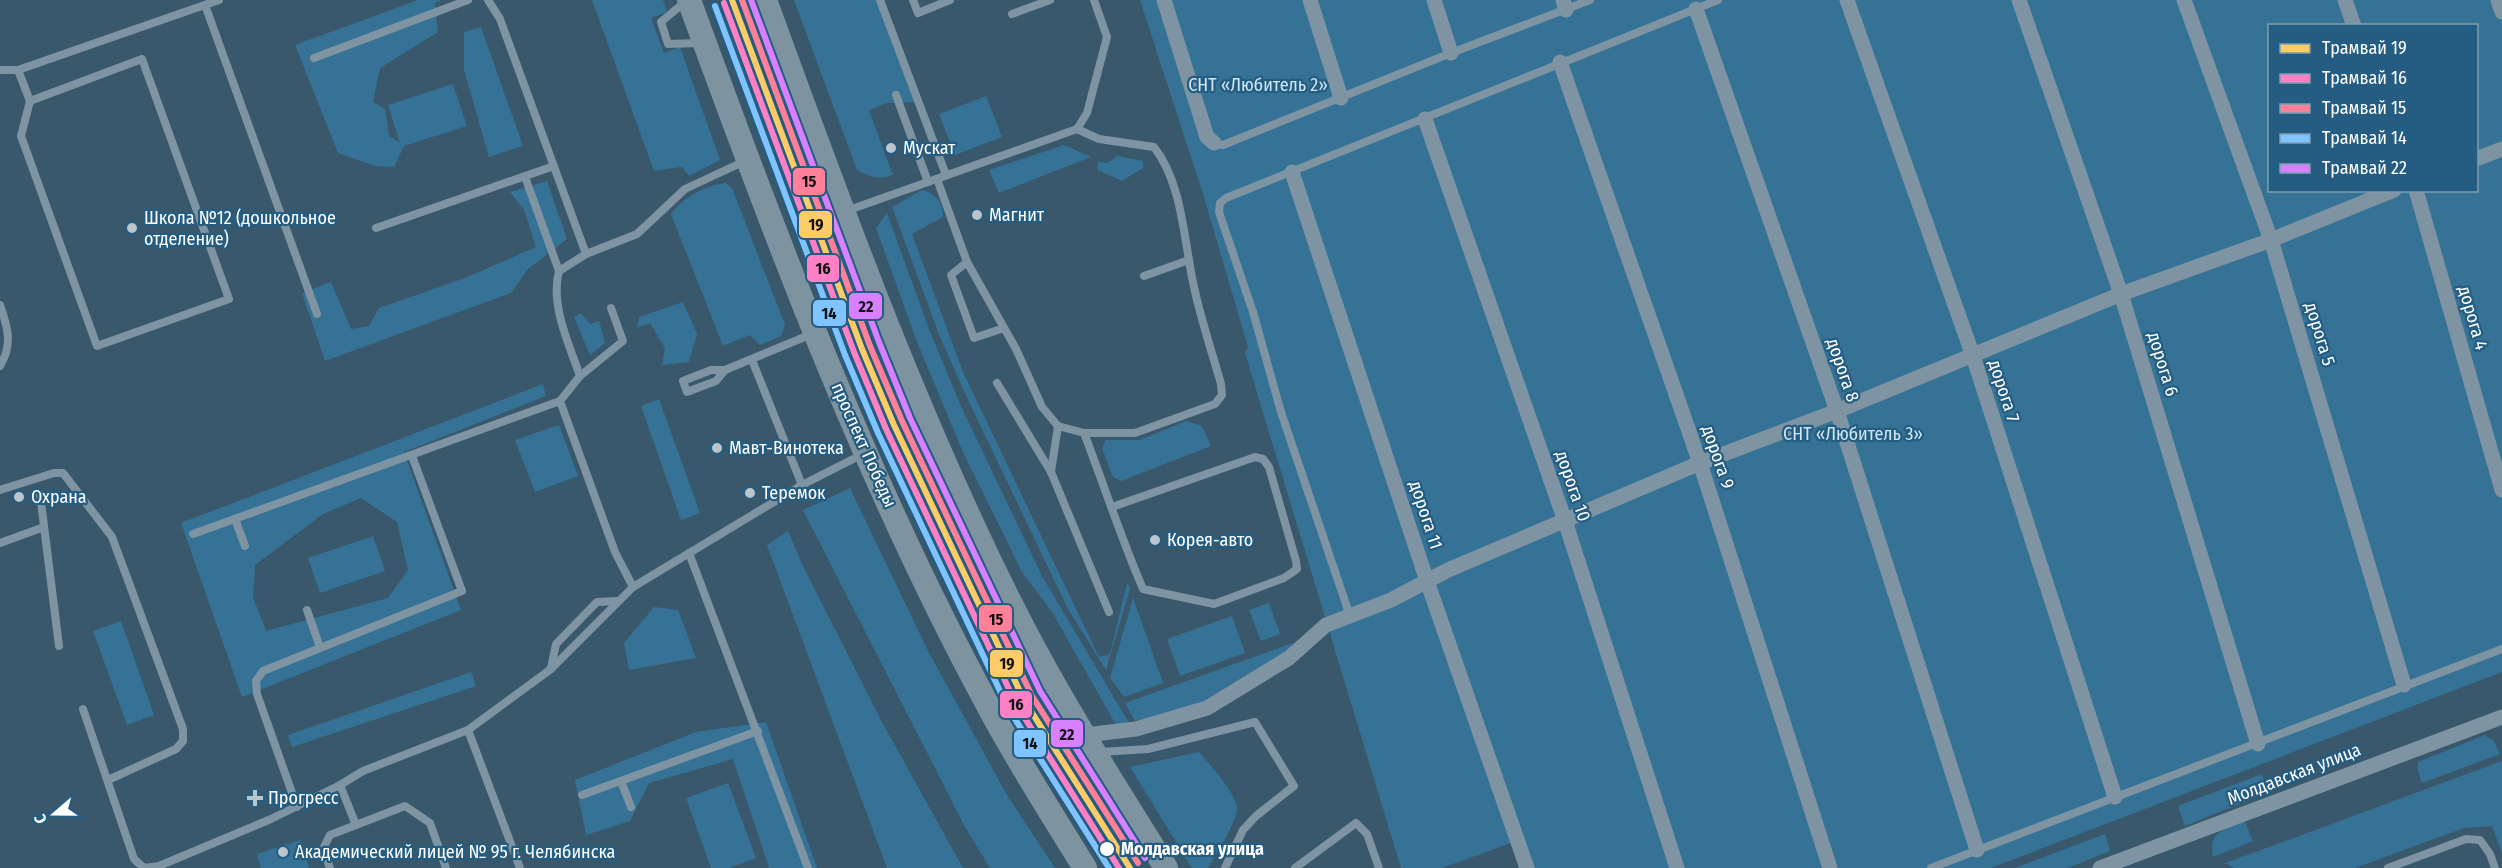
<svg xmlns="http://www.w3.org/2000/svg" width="2502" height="868" font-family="'Fira Sans Condensed',sans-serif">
<rect width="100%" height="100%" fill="#39586c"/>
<!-- green -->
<g fill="#357296" fill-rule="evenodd">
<polygon points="418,0 442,0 435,3 438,32 380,68 373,102 385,109 389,136 400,143 388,105 453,84 467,126 404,146 394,167 375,166 338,153 295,45"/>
<polygon points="592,0 663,0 667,12 651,18 664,53 680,47 720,160 689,176 682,167 654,171"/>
<path d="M794,0H877L914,102L887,103L869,110L892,173L895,174C880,180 872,178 857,170Z"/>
<path d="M1140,0H2502V672L1991,868H1520L1511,843L1442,868H1401L1245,353L1248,347L1204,197ZM2270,26H2476V190H2270Z"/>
<polygon points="481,27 523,146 489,157 464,70 464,32"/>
<polygon points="986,96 1002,137 955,155 939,114"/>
<polygon points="1064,145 1091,157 999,193 989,170"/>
<polygon points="1117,156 1143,161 1143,168 1122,181 1097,170 1098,162 1108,163"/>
<polygon points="547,181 567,239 528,269 511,293 325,361 302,293 331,282 351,329 369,326 379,308 465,278 536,247 524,210 510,192"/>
<path d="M726,183L732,188L785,325L781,336L760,345L750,335L723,346L671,214C682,198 706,185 726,183Z"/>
<path d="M922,190C935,192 944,204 943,217L912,234L963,372L1099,657L1110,654L1127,583L1130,589L1106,670L1068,609L969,402L940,337L892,207Z"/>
<polygon points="887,213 929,329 960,404 1042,576 1129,723 1116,725 1052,612 1022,572 963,452 917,342 876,228"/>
<polygon points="683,302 697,334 689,362 662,365 665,348 650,323 637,328 639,317"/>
<polygon points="581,313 590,324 599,321 605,343 590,355 574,317"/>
<path d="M543,384L546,396L404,452L461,610L242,697L181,523ZM361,498L397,522L408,570L388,598L266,631L253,597L255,565L323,514Z"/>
<polygon points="659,399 700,513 681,520 641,406"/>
<polygon points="1186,421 1202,426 1211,446 1121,481 1113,477 1102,448 1106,440 1140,440"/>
<polygon points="559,425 578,476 535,492 515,440"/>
<polygon points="850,488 928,651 1007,795 1055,868 990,868 965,827 803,510"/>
<polygon points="788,531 803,566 882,722 963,868 887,868 767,545"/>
<polygon points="373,536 385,571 320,593 308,558"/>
<polygon points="1133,598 1163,683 1124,697 1110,678"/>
<polygon points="1269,603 1280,634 1261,641 1249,610"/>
<polygon points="654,607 678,610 696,658 629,670 624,643"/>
<polygon points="1232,616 1245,653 1180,676 1167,639"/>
<polygon points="121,621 154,715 127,725 93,631"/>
<polygon points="1293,643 1289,650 1200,703 1174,712 1135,721 1125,703"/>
<polygon points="471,672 476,686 292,747 288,735"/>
<polygon points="766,722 817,868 769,868 733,759 649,783 630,821 586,835 575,780 696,732"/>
<polygon points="2485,735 2494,741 2500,754 2422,783 2418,771 2418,762"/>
<path d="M1199,752C1209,763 1235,793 1237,807C1238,821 1215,855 1208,868H1192L1130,767Z"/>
<polygon points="2502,761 2502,853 2492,826 2464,828 2355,868 2234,868 2228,864 2223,864"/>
<polygon points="2262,774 2267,789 2266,793 2185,826 2178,806"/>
<polygon points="728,783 756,858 729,868 711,868 686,798"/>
<path d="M2245,822L2253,841L2213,857C2208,831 2225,829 2245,822Z"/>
<polygon points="2105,834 2110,851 2068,868 2015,868"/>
<polygon points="300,840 309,868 261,868 257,854"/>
</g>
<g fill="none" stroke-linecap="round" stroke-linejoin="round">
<!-- service -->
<g stroke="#7f94a2" stroke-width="8">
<polyline points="488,0 500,19 586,254"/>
<polyline points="880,0 946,175"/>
<polyline points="913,0 918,13 950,0"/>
<polyline points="686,1 661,22 668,44 700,43"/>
<polyline points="205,5 317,314"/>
<polyline points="1012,14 1050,0"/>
<polyline points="314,58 468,0"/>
<polyline points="0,70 18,70 219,0"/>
<polyline points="18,70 30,101 21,136 97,346 229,299 142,59 30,101"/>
<polyline points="896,95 928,182"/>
<polyline points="1077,129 1087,113 1107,37 1094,0"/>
<polyline points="1214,143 1223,145 1451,53 1590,0"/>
<polyline points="525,177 559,271"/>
<path d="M937,179L967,262L1016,349L1042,407L1058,426L1084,433C1104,485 1121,538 1143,589L1214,604L1284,578L1297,569L1296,561L1269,467L1263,459L1255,457L1112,507"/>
<path d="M846,211L1077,129L1099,139L1154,147C1183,184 1184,243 1194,287C1201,320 1212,352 1221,384L1222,395L1215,404L1135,433H1084"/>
<polyline points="376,228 554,166"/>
<polyline points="967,262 951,275 974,338 1004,328"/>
<polyline points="1144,276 1189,260"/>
<path d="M0,305C8,328 13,344 0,366"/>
<polyline points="752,360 802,485"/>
<polyline points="725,370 711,370 683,381 687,392 716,381 725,370 812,334"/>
<polyline points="580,376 623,341 611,308"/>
<polyline points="997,383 1051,472 1109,612"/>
<polyline points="1051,472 1058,426"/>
<polyline points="0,490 54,473 63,473 112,537 183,729 183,741 176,749 108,780"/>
<polyline points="40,494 59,646"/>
<polyline points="235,519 245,546"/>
<polyline points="193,534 560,401"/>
<polyline points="0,543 44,527"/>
<polyline points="689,553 808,868"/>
<path d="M633,587L615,552L560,401L580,376C569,344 550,305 559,271L586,254L637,234L685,189L745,161"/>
<polyline points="307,610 320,647"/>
<polyline points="1350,616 1281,412 1253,312 1219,212 1220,203 1226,198 1718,0"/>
<polyline points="551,668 556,644 597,602 617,601"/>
<polyline points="83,709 134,859 144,868 159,866 271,819 340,785 363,771 468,730 551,669 633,587 802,485 863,454"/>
<polyline points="468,730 520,868"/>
<polyline points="1100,752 1148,749 1255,722 1294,786 1256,816 1243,830 1225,868"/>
<polyline points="621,781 631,807"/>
<polyline points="582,795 758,731"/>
<polyline points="297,807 257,694 256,681 263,671 462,591 412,456"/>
<polyline points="356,825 405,806 430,823 446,868"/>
<polyline points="330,868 323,849 330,835 356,825 340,785"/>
<polyline points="1295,868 1356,823 1367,834 1379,868"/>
<polyline points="1931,868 2502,649"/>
<polyline points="2388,868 2466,839 2480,840 2490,854 2495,868"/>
</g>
<!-- minor -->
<g stroke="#7f94a2" stroke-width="15">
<polyline points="1164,0 1207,137 1214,143"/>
<polyline points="1310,0 1341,98"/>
<polyline points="1434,0 1451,53"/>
<polyline points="1563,0 1566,10"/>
<polyline points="1847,0 1973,356 2115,797"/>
<polyline points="2019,0 2121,294 2258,744"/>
<polyline points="2184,0 2271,240 2404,685"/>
<polyline points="2345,0 2354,26"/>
<polyline points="2498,0 2502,12"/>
<polyline points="1696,9 1837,411 1977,850"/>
<polyline points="1560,62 1700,463 1830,868"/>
<polyline points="1425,119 1565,521 1677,868"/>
<polyline points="2476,159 2502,149"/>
<polyline points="1292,172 1427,581 1527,868"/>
<polyline points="2416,190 2502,490"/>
<polyline points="1085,735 1136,729 1207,708 1289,658 1326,625 1391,600 1448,570 1700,463 1837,411 2121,294 2271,240 2394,190"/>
<polyline points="2100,868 2502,717"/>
</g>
<!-- primary -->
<g stroke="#7d93a0" stroke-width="24">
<path d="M689,0C777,242 868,485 991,711C1020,765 1053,816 1085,868"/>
<path d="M765,0C840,205 914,411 1012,606C1057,696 1113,783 1166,868"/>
</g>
<!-- tram-1 casing -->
<g stroke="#245d81" stroke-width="10">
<polyline id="tram-1" points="732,0 862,349 894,425 1024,700 1130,868"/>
</g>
<!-- tram-2 casing -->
<g stroke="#245d81" stroke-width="10">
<polyline id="tram-2" points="724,3 854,352 886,429 1016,704 1119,868"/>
</g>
<!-- tram-3 casing -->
<g stroke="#245d81" stroke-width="10">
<polyline id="tram-3" points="742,0 870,346 902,421 1032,696 1138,863"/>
</g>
<!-- tram-4 casing -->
<g stroke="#245d81" stroke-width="10">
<polyline id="tram-4" points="715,6 845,355 878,433 1008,708 1109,868"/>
</g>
<!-- tram-5 casing -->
<g stroke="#245d81" stroke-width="10">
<polyline id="tram-5" points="751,0 879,342 910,418 1040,691 1145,858"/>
</g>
<!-- tram-1 -->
<use href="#tram-1" stroke="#fdcc66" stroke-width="6"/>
<!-- tram-2 -->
<use href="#tram-2" stroke="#ff80c5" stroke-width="6"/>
<!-- tram-3 -->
<use href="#tram-3" stroke="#ff8098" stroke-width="6"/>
<!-- tram-4 -->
<use href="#tram-4" stroke="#80c4ff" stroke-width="6"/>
<!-- tram-5 -->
<use href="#tram-5" stroke="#d880ff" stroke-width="6"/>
</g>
<!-- markers -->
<g fill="#bac5cc" stroke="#245d81" stroke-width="2">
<circle cx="891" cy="148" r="6"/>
<circle cx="977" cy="215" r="6"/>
<circle cx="132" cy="228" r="6"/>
<circle cx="717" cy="448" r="6"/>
<circle cx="750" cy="493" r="6"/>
<circle cx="19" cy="497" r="6"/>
<circle cx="1155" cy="540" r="6"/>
<path d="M252 789h6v6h6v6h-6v6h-6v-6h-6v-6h6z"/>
<circle cx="283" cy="852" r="6"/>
</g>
<circle fill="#fff" stroke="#245d81" stroke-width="2" cx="1107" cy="849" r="8"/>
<g text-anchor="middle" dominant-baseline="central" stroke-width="4.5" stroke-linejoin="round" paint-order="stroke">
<!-- park labels -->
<g font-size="18" fill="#cee7f6" stroke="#245d81">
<text x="1258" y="85">СНТ «Любитель 2»</text>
<text x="1853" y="434">СНТ «Любитель 3»</text>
</g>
<!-- poi labels -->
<g font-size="18" fill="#fff" stroke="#245d81" text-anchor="start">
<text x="903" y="148">Мускат</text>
<text x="989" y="215">Магнит</text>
<text x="144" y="218">Школа №12 (дошкольное<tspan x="144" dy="21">отделение)</tspan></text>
<text x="729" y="448">Мавт-Винотека</text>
<text x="762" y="493">Теремок</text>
<text x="31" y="497">Охрана</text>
<text x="1167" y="540">Корея-авто</text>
<text x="268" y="798">Прогресс</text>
<text x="295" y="852">Академический лицей № 95 г. Челябинска</text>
</g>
<!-- street labels -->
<g font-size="18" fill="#fff" stroke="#245d81">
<text transform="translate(2473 318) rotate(74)">дорога 4</text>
<text transform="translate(2320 334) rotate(73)">дорога 5</text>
<text transform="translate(2163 364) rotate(73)">дорога 6</text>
<text transform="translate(1843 370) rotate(71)">дорога 8</text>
<text transform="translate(2004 391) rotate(72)">дорога 7</text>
<text transform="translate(864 445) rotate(66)">проспект Победы</text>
<text transform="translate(1718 457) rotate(71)">дорога 9</text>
<text transform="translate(1573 486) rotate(71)">дорога 10</text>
<text transform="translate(1426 515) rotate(72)">дорога 11</text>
<text transform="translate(2294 774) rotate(-21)">Молдавская улица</text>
</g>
<!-- stop labels -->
<g font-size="18" font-weight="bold" fill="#fff" stroke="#245d81" text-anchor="start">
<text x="1121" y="849">Молдавская улица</text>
</g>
</g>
<g stroke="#245d81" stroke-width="2">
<rect x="792" y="167" width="34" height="29" rx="6" fill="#ff8098"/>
<rect x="798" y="210" width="35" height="29" rx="6" fill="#fdcc66"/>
<rect x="806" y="254" width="34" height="29" rx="6" fill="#ff80c5"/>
<rect x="848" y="292" width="35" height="28" rx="6" fill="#d880ff"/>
<rect x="812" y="299" width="35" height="28" rx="6" fill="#80c4ff"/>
<rect x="978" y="604" width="35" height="29" rx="6" fill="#ff8098"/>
<rect x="989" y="649" width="35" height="29" rx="6" fill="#fdcc66"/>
<rect x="999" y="690" width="34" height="29" rx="6" fill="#ff80c5"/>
<rect x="1050" y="719" width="34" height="29" rx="6" fill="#d880ff"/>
<rect x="1013" y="729" width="34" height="29" rx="6" fill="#80c4ff"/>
</g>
<g font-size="16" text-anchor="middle" font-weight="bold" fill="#111">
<text x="809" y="187">15</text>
<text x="816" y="230">19</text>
<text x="823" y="274">16</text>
<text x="866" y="312">22</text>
<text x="829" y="319">14</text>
<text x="996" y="625">15</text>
<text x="1007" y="669">19</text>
<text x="1016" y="710">16</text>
<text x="1067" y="740">22</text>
<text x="1030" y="749">14</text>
</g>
<!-- legend -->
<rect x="2268" y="24" width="210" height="168" fill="#245d81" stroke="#7c9eb3" stroke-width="1.5"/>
<rect x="2280" y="44" width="30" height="9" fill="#fdcc66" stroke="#7c9eb3" stroke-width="1.5"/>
<text x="2322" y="54" font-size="18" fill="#ffffff">Трамвай 19</text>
<rect x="2280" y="74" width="30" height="9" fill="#ff80c5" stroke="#7c9eb3" stroke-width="1.5"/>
<text x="2322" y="84" font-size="18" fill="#ffffff">Трамвай 16</text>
<rect x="2280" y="104" width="30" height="9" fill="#ff8098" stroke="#7c9eb3" stroke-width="1.5"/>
<text x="2322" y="114" font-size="18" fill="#ffffff">Трамвай 15</text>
<rect x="2280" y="134" width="30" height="9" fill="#80c4ff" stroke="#7c9eb3" stroke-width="1.5"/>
<text x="2322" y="144" font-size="18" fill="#ffffff">Трамвай 14</text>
<rect x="2280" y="164" width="30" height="9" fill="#d880ff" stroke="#7c9eb3" stroke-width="1.5"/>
<text x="2322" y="174" font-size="18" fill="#ffffff">Трамвай 22</text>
<!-- north arrow -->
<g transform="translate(54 814) rotate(250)" stroke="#245d81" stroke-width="4.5" paint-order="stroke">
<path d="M0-4.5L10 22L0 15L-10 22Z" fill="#ffffff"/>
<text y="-9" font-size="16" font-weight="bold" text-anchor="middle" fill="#ffffff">С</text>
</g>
</svg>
